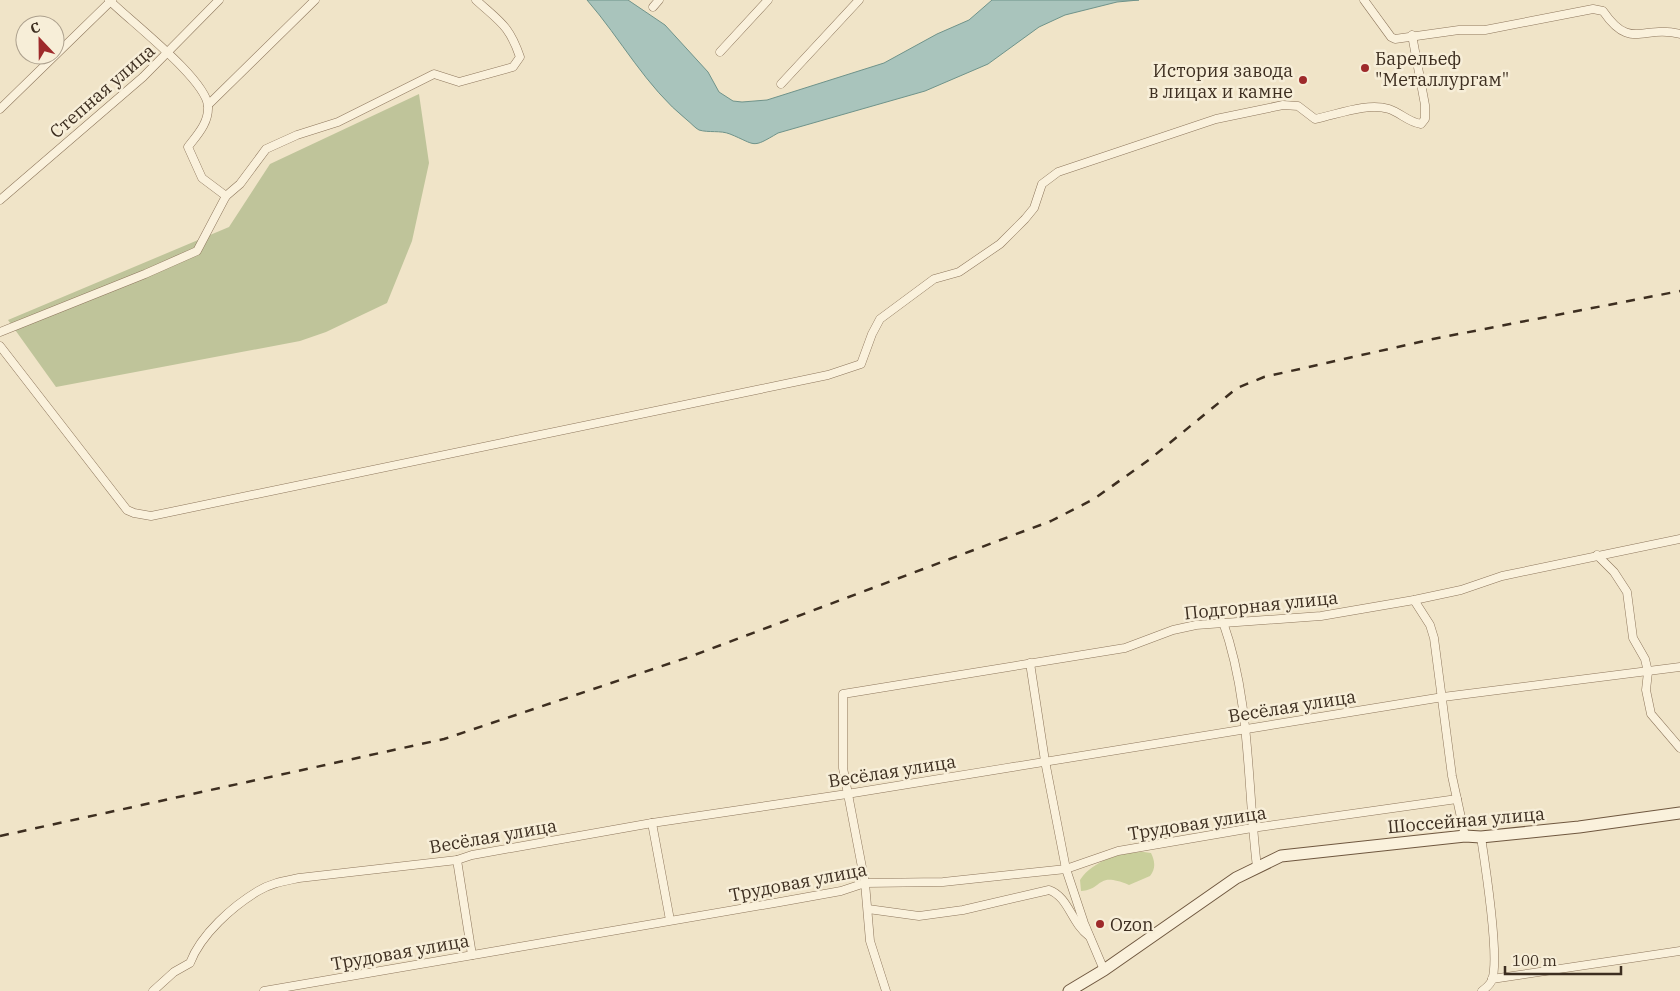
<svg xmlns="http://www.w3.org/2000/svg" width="1680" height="991" font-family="'IBM Plex Serif',serif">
<rect width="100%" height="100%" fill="#f0e4c8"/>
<!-- green -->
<path fill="#c9cf9b" d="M1144,852L1151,853C1155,861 1156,869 1150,876L1129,885C1095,871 1104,890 1081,891L1080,880C1093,860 1123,852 1144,852Z"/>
<!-- cemetery -->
<polygon fill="#bfc49a" points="419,94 429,163 412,241 387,303 326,332 300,341 56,387 8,320 229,227 270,164"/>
<!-- water -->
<path fill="#a9c4bc" stroke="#6f938a" d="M587,0H628L665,25L708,72L719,92L733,101L742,102L767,100L884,63L937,34L969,20L992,0H1139L1117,2L1065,15L1039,27L988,64L925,91L778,133C751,149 757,145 730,134C720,130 709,133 699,130C695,128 691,123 687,120C646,87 621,39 587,0Z"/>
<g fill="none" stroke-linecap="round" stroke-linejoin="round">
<!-- street casing -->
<g stroke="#8d765c" stroke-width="9">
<g id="street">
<path d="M109,0C130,21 206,79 208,106C209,123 197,135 188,147L202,178L226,196"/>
<path d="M1364,0L1391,37L1395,39L1459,30H1485L1593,9L1603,11C1631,52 1643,24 1680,34"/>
<polyline points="653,7 659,0"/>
<polyline points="720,52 768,0"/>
<polyline points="781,84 859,0"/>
<polyline points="208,105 315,0"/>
<polyline points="0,109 112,0"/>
<path d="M226,196L240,184L266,149L297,135L338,122L434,74L459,82L513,67L520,57C509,25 500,22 476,0"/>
<polyline points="0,200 143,77 219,0"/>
<polyline points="0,332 145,274 197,251 226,196"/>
<path d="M0,346L127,510L134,513L151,516L828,375L861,364L872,334L880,319L934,279L959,272L1000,244L1025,219L1034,208L1042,184L1058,172L1216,119L1283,105L1298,106L1315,119C1336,115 1367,102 1389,109C1401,113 1408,122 1421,124L1425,119V105L1412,35"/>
<polyline points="1597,555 1614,572 1627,592 1633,638 1645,659 1648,672 1646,690 1651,714 1680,748"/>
<polyline points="1414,600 1430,625 1434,638 1452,776 1465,836"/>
<path d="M1223,622C1251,701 1247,786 1257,867"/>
<polyline points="1030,663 1045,761 1066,869 1084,923 1104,970"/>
<polyline points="652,823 670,920"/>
<path d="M1481,837C1485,863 1500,959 1492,980C1490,985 1486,988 1482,991"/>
<polyline points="457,860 472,955"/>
<path d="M868,909L919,916L963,910L1049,890C1069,897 1071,923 1089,936"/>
<polyline points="1492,979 1680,951"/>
<path d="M153,991L174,972L190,963C201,934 233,906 258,891C271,883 285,881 299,878L457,860L472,855L652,823L847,794L1443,697L1680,667"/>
<polyline points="264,991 780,902 841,891 865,883 943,882 1066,869 1118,851 1252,828 1457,799"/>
<polyline points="886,991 870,941 865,883 843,768 843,694 1125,648 1173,630 1196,625 1321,616 1414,600 1461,590 1502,576 1680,539"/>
</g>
</g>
<!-- secondary casing -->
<g stroke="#6f573f" stroke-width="13">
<polyline id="secondary" points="1069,991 1104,970 1236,878 1281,856 1465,836 1481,837 1579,827 1680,813"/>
</g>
<!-- street -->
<use href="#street" stroke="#faf1dc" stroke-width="8"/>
<!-- secondary -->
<use href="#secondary" stroke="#faf1dc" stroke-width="11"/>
<!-- rail -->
<polyline stroke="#3d2e20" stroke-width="2.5" stroke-dasharray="9 9" stroke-linecap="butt" points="0,836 444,739 689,657 1051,521 1094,499 1150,459 1237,388 1264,377 1433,339 1680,291"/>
</g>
<!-- markers -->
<g fill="#9e2a2b" stroke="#f7eed8" stroke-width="2">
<circle cx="1365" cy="68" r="5"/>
<circle cx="1303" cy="80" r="5"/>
<circle cx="1100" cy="924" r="5"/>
</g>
<g text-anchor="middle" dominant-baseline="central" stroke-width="5" stroke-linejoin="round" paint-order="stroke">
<!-- poi labels -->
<g font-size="18" fill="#3d2e20" stroke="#f7eed8" text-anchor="start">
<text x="1375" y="58">Барельеф<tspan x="1375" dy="21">"Металлургам"</tspan></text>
<text x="1293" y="70" text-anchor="end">История завода<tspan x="1293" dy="21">в лицах и камне</tspan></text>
<text x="1110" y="924">Ozon</text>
</g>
<!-- street labels -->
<g font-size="18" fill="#3d2e20" stroke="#f7eed8">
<text transform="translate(102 91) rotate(-41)">Степная улица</text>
<text transform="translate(1261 605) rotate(-6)">Подгорная улица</text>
<text transform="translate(1292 706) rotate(-9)">Весёлая улица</text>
<text transform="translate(892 771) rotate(-9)">Весёлая улица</text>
<text transform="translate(1466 820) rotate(-5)">Шоссейная улица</text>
<text transform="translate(1197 823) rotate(-9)">Трудовая улица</text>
<text transform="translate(493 836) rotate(-10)">Весёлая улица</text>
<text transform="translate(798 882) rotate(-11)">Трудовая улица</text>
<text transform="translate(400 952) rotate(-10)">Трудовая улица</text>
</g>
</g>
<!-- north arrow -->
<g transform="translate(40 40) rotate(338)"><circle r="24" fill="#f7eed8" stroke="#ada18e"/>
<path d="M0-4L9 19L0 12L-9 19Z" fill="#9e2a2b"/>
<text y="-8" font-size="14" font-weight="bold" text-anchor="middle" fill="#3d2e20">С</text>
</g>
<!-- scale -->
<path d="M1505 966v8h116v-8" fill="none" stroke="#3d2e20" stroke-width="2.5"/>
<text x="1512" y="966" font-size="15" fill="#3d2e20" stroke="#f7eed8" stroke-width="4" paint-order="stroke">100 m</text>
</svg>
